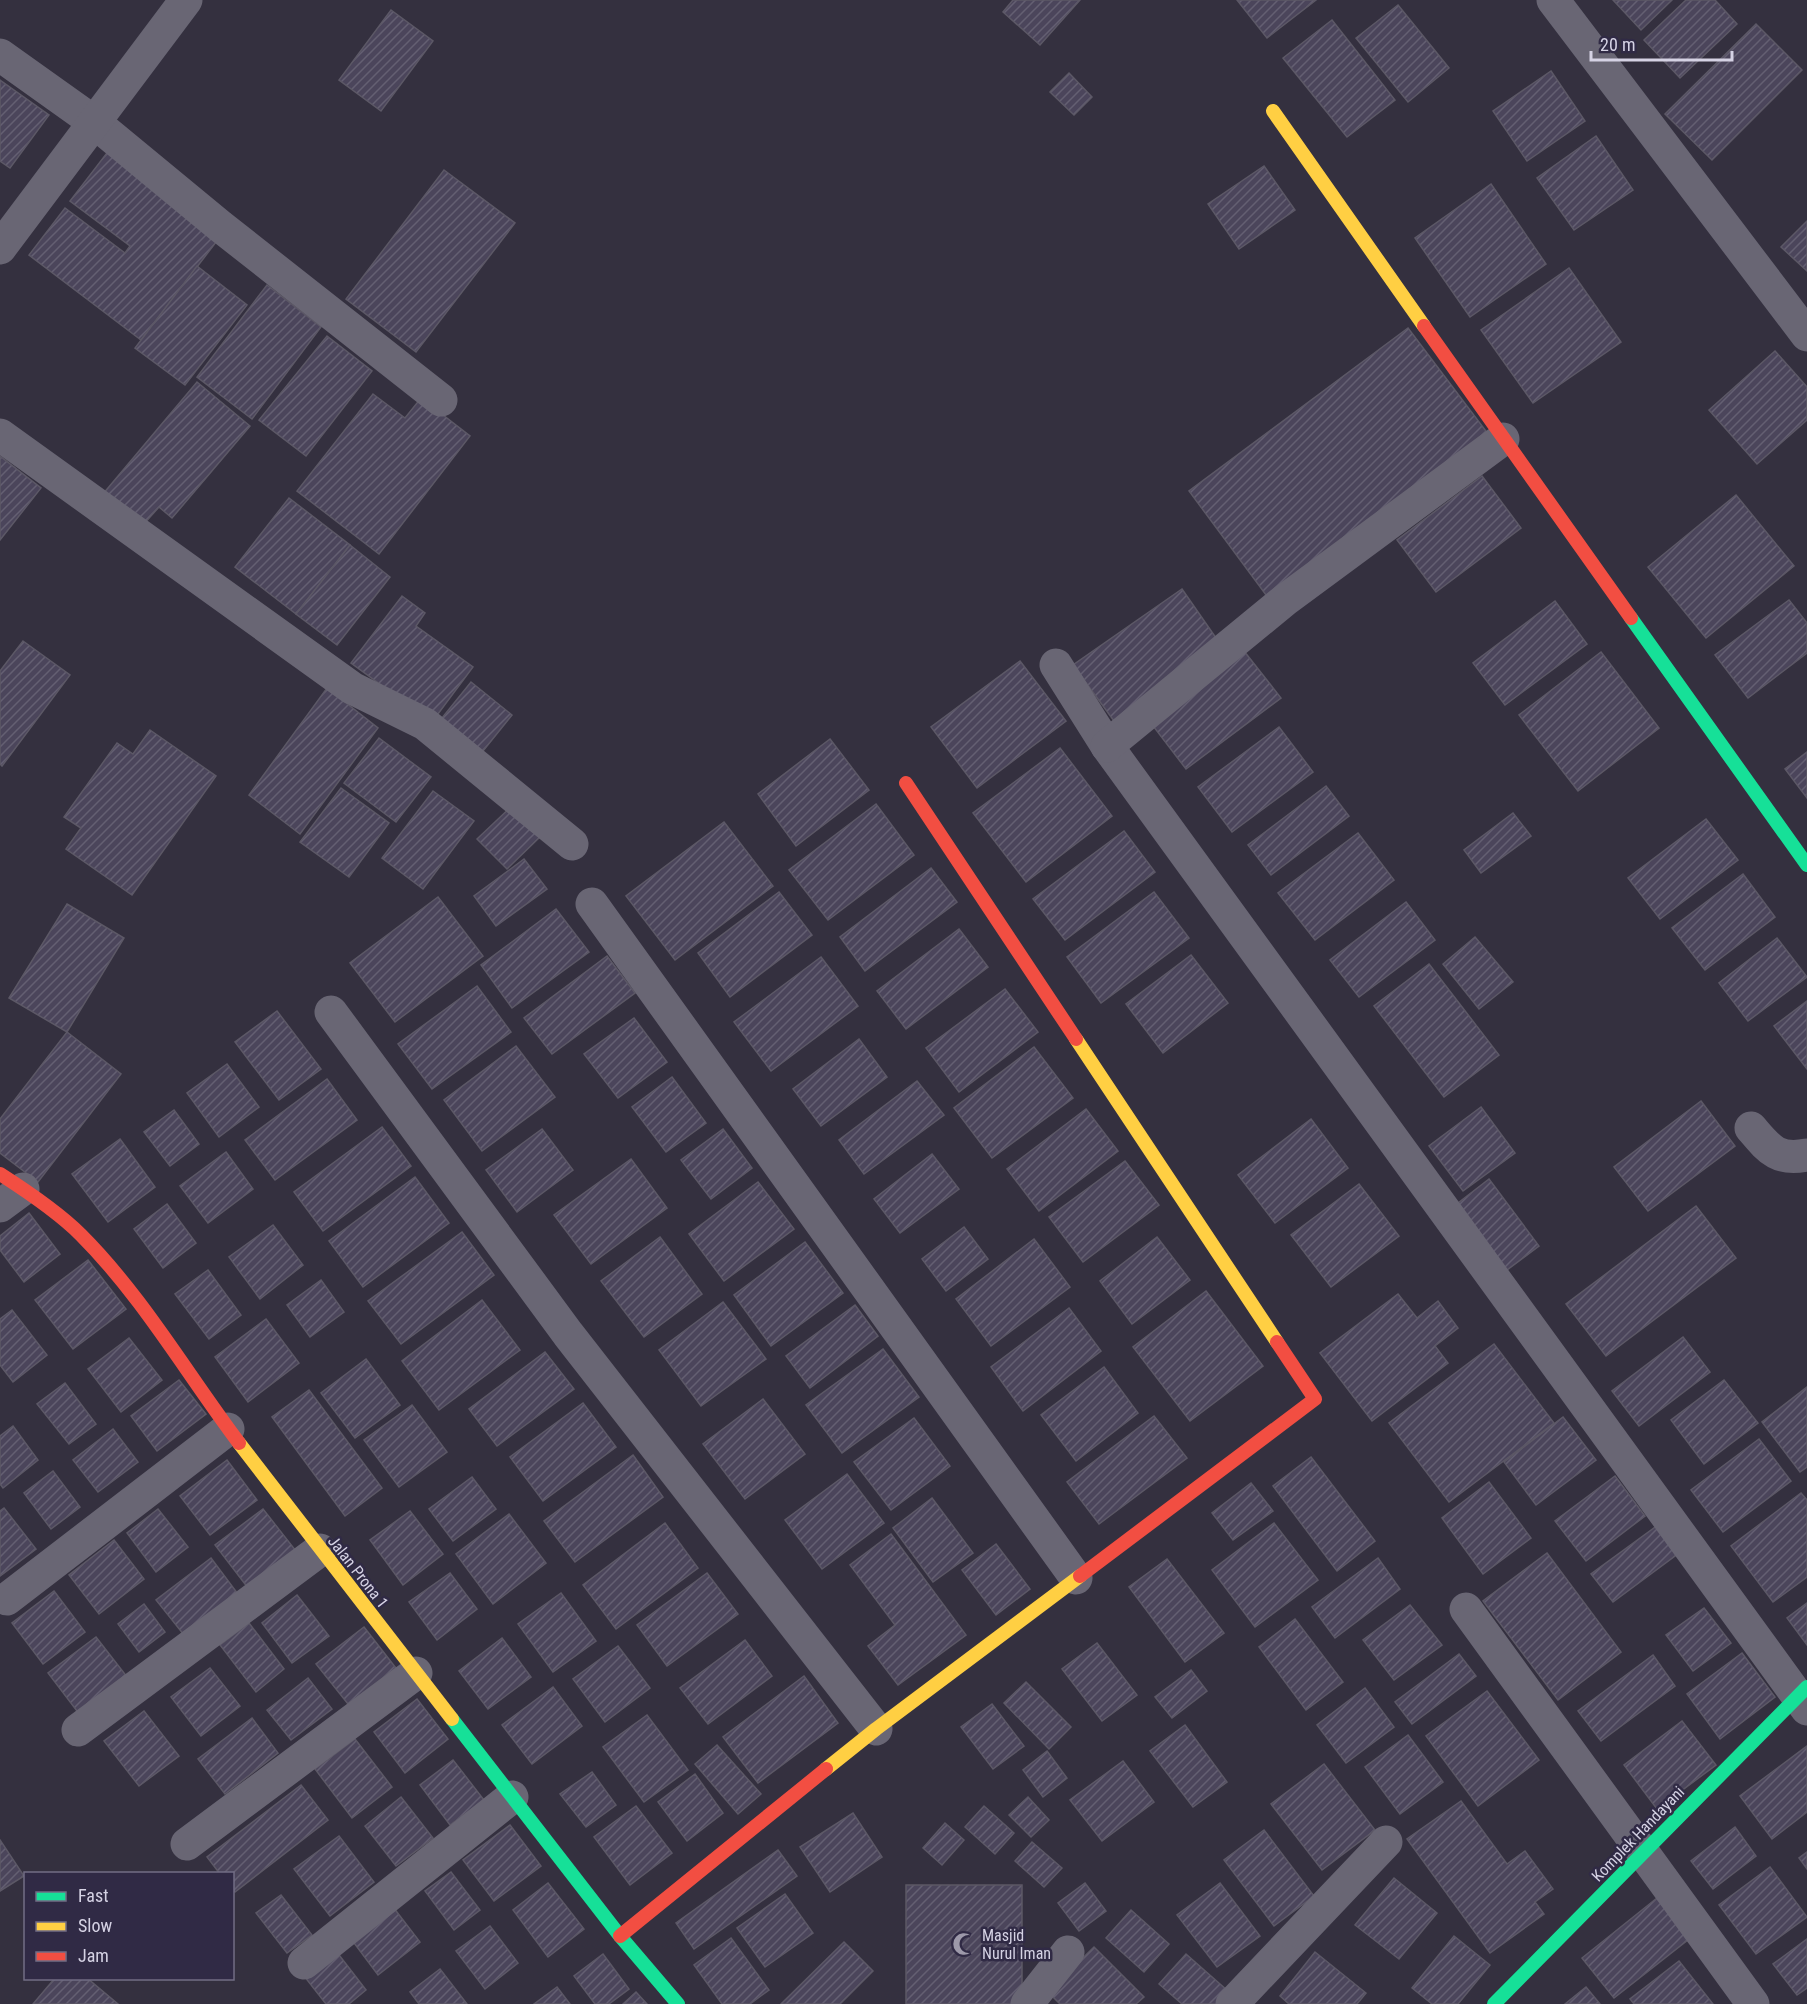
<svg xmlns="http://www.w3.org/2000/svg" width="1807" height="2004" font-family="'Roboto Condensed',sans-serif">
<defs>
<pattern id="building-hatch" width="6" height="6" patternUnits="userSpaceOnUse" patternTransform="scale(1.5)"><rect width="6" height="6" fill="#4b455b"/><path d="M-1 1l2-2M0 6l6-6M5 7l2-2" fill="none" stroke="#645f72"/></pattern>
</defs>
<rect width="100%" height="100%" fill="#34303f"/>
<!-- building -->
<g fill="url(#building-hatch)" stroke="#5c5866" stroke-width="1.5">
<polygon points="1013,0 1080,0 1040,45 1003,12"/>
<polygon points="1237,0 1316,0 1267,38"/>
<polygon points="1613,0 1672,0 1641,30"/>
<polygon points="1686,0 1715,0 1737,24 1680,78 1644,40"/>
<polygon points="1398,5 1449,68 1408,102 1356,38"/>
<polygon points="391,10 433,41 381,111 339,80"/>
<polygon points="1332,20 1395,100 1347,137 1283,58"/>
<polygon points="1756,24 1802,70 1712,160 1665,114"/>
<polygon points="1551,71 1585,121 1527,161 1493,111"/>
<polygon points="1069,73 1092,97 1074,115 1050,92"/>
<polygon points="0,80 49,115 10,168 0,161"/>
<polygon points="1596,136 1633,190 1574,230 1537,178"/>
<polygon points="110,149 223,233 141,340 29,255 65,208 125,253 130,246 70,201"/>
<polygon points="1264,166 1295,210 1239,249 1208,204"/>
<polygon points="444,170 515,223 416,352 346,299"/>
<polygon points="1491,184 1546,264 1470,317 1415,238"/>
<polygon points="1807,221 1807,271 1781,247"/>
<polygon points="197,266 247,305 185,385 135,348"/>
<polygon points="1569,268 1621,342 1533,403 1481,330"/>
<polygon points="267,285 321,327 252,419 197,377"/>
<polygon points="1408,328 1495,443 1275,607 1189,491"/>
<polygon points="327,336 372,371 306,456 259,420"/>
<polygon points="1775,351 1807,387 1807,420 1757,464 1709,410"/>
<polygon points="197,382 250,426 172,518 159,507 142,526 103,494"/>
<polygon points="373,394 405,418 421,398 470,436 379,554 297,491"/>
<polygon points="0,456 41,488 0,540"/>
<polygon points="1482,476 1521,528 1436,592 1397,540"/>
<polygon points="1736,495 1794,566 1706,638 1648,567"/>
<polygon points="289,498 350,545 296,614 235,567"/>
<polygon points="350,545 390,577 337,645 296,614"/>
<polygon points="1182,589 1221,645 1114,721 1073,665"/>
<polygon points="402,596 425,613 416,626 473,667 432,722 351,663"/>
<polygon points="1789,600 1807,623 1807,653 1748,698 1715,655"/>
<polygon points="1555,601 1587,644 1505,705 1473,663"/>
<polygon points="23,641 70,675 2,766 0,764 0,671"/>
<polygon points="1244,651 1281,698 1186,769 1150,722"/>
<polygon points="1601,652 1659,728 1578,791 1519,715"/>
<polygon points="1020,661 1066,721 977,788 931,727"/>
<polygon points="471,682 512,715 479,756 438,723"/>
<polygon points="327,688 378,728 300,834 249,795"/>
<polygon points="1279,727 1313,772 1232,832 1198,787"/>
<polygon points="150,730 216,776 132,895 66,849 81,828 64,817 117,743 133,754"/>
<polygon points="379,738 431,777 396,822 344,783"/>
<polygon points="830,739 869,790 796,846 758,794"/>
<polygon points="1060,748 1112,816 1026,882 973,813"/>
<polygon points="1807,752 1807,798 1785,769"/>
<polygon points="1326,786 1349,816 1271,875 1248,845"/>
<polygon points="341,788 389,823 349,877 300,842"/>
<polygon points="433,791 474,821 423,889 382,858"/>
<polygon points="876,804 914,855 828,920 789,870"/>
<polygon points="513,805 542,835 507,869 477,839"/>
<polygon points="1513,813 1531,836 1481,873 1464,850"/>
<polygon points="1706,819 1738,860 1660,919 1628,878"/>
<polygon points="724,822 773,886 675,960 626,896"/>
<polygon points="1124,831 1155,872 1065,940 1033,899"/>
<polygon points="1358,833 1394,880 1315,940 1278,893"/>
<polygon points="524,859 547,889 496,926 474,896"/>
<polygon points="931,868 957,902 865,971 840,937"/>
<polygon points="1743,874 1775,917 1705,970 1672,928"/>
<polygon points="779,892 812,935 730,997 698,953"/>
<polygon points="1154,892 1189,938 1101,1003 1067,957"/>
<polygon points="438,897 483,956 395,1022 350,963"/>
<polygon points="1406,902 1435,940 1359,997 1330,960"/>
<polygon points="67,904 124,938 67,1032 9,998"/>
<polygon points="556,909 589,952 512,1008 481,965"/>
<polygon points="959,929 988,967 906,1029 877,991"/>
<polygon points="1475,937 1513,982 1479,1009 1443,964"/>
<polygon points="1777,938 1807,977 1748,1021 1719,983"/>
<polygon points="1191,955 1228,1003 1163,1053 1126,1004"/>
<polygon points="607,956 635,993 552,1054 524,1018"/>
<polygon points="821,957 858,1006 771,1071 734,1022"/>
<polygon points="1429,964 1499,1055 1444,1097 1374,1006"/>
<polygon points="477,986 511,1032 432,1089 398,1044"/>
<polygon points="1005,989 1038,1032 959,1092 926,1048"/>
<polygon points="1807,1001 1807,1069 1774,1026"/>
<polygon points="277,1011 321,1069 279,1100 235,1042"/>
<polygon points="634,1018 667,1062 618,1098 584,1054"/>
<polygon points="67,1032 121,1074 38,1182 0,1153 0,1119"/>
<polygon points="859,1039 887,1077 821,1126 793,1089"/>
<polygon points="516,1046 555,1097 482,1151 444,1100"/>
<polygon points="1034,1047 1073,1098 992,1158 954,1108"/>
<polygon points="227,1064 259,1107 219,1137 187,1093"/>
<polygon points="672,1077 706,1123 666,1152 632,1107"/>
<polygon points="327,1079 357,1120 275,1180 245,1140"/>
<polygon points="917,1081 944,1115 864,1174 839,1140"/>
<polygon points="1701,1101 1735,1146 1648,1211 1614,1167"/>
<polygon points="1481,1107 1515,1153 1463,1191 1429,1146"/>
<polygon points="1086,1109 1118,1151 1039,1211 1007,1169"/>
<polygon points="174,1110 199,1144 170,1166 144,1132"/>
<polygon points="1311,1119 1348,1168 1275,1223 1238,1175"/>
<polygon points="382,1127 411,1166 323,1231 294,1192"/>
<polygon points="542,1129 573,1170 517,1212 486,1170"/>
<polygon points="723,1129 752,1168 711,1199 681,1160"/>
<polygon points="120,1139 155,1187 108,1222 72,1174"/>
<polygon points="226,1152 253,1189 208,1223 180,1186"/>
<polygon points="932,1154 959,1189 900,1233 874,1199"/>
<polygon points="631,1159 667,1208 591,1264 554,1215"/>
<polygon points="1125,1161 1159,1205 1083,1262 1049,1217"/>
<polygon points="415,1177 449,1223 363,1287 329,1241"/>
<polygon points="1489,1179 1539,1246 1503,1273 1453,1207"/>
<polygon points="758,1182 794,1229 724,1281 689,1234"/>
<polygon points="1359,1184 1399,1236 1331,1287 1291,1235"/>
<polygon points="167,1204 196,1243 163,1268 134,1229"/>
<polygon points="1696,1206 1736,1258 1606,1356 1566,1304"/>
<polygon points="29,1213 60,1254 24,1282 0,1250 0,1236"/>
<polygon points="273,1225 303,1265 260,1299 229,1257"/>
<polygon points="964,1227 988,1259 946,1291 922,1259"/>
<polygon points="462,1232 494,1275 401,1344 368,1301"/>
<polygon points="660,1237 702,1294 644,1337 601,1281"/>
<polygon points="1157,1237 1190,1280 1132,1324 1100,1281"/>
<polygon points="1034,1239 1070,1287 991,1346 956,1299"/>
<polygon points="805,1242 843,1293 771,1346 734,1295"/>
<polygon points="88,1260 126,1309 73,1349 35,1300"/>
<polygon points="208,1270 241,1315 209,1339 175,1294"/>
<polygon points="321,1280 344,1312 310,1337 287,1305"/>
<polygon points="1206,1291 1263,1366 1190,1421 1133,1347"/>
<polygon points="1398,1294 1417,1318 1438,1301 1458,1328 1435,1346 1448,1363 1372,1421 1320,1353"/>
<polygon points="482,1300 520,1350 439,1410 402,1361"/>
<polygon points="723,1302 766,1359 701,1406 659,1350"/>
<polygon points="855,1305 878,1336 810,1388 786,1356"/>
<polygon points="1069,1308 1101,1351 1023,1411 991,1367"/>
<polygon points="12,1310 47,1355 13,1382 0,1365 0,1319"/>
<polygon points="266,1319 299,1363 248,1402 215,1357"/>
<polygon points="1683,1337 1710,1372 1639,1426 1612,1391"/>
<polygon points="129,1338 162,1380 121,1412 88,1369"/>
<polygon points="1494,1344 1554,1423 1449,1502 1389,1423"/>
<polygon points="883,1349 919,1397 842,1453 806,1405"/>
<polygon points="545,1352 574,1389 497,1446 469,1409"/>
<polygon points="366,1359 400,1405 355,1438 321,1393"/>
<polygon points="1104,1367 1138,1413 1076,1461 1041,1415"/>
<polygon points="179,1380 206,1414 157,1451 131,1416"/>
<polygon points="1724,1380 1758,1423 1704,1464 1671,1420"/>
<polygon points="65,1383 96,1424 69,1444 37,1404"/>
<polygon points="1807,1387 1807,1467 1800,1472 1762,1422"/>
<polygon points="309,1390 382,1488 345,1516 272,1417"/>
<polygon points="763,1399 805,1454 745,1499 703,1444"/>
<polygon points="583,1403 616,1447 543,1501 510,1457"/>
<polygon points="412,1405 447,1452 399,1487 364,1440"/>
<polygon points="1154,1416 1187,1458 1099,1524 1067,1482"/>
<polygon points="1563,1417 1596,1460 1536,1505 1504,1462"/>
<polygon points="914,1418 950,1466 891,1510 854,1462"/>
<polygon points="13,1426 38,1460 3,1488 0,1484 0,1436"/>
<polygon points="113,1429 138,1462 98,1492 73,1460"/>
<polygon points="1759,1439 1791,1481 1723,1532 1691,1490"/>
<polygon points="633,1455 663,1497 575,1562 544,1521"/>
<polygon points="1311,1457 1375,1541 1337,1571 1273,1486"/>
<polygon points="227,1460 257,1500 210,1535 180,1496"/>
<polygon points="53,1471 80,1507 51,1529 24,1493"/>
<polygon points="847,1474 884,1523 822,1569 785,1520"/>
<polygon points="1615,1476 1645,1516 1586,1561 1555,1521"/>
<polygon points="472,1477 496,1509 453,1541 429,1509"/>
<polygon points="1489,1482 1531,1538 1483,1574 1442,1518"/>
<polygon points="1251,1483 1273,1511 1233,1540 1212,1513"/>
<polygon points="1801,1493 1807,1500 1807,1577 1773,1602 1731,1546"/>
<polygon points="932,1498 973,1553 933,1582 893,1528"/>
<polygon points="4,1508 36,1549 0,1576 0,1511"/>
<polygon points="158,1509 188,1547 156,1572 127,1533"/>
<polygon points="263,1509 296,1551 248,1588 215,1545"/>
<polygon points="410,1511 443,1554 403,1585 370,1540"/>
<polygon points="509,1514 546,1563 493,1604 456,1554"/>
<polygon points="665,1523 698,1568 616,1629 583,1585"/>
<polygon points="1274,1523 1318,1580 1255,1627 1212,1570"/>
<polygon points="1658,1525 1679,1553 1613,1602 1591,1574"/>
<polygon points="891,1534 966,1635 898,1685 868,1646 895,1625 850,1565"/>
<polygon points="114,1540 144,1579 99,1614 69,1575"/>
<polygon points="996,1544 1030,1589 996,1615 962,1570"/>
<polygon points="1547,1553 1621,1652 1558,1700 1483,1601"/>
<polygon points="211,1558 238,1594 184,1635 156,1600"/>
<polygon points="1378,1558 1400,1589 1335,1638 1312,1607"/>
<polygon points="1167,1559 1224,1633 1185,1662 1129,1587"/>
<polygon points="450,1573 477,1609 437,1640 409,1602"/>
<polygon points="707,1573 738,1614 667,1666 637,1625"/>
<polygon points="54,1591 85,1632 43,1664 12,1623"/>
<polygon points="561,1593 596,1641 553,1672 518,1624"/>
<polygon points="297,1595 329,1636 292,1663 262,1623"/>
<polygon points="1807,1603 1807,1645 1787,1618"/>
<polygon points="144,1604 165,1632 139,1652 118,1624"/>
<polygon points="1410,1605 1442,1645 1394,1680 1363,1640"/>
<polygon points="1704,1608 1731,1643 1693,1671 1666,1635"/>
<polygon points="1295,1619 1343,1682 1306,1710 1259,1647"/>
<polygon points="249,1623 284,1669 256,1692 220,1645"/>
<polygon points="364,1627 396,1668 348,1704 316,1664"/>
<polygon points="96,1637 128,1678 80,1715 48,1673"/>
<polygon points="502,1638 531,1677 488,1709 459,1671"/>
<polygon points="745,1640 772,1676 708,1724 680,1688"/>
<polygon points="1097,1643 1137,1695 1102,1721 1062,1669"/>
<polygon points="618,1646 650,1688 605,1722 573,1679"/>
<polygon points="1742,1653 1775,1697 1720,1739 1687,1694"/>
<polygon points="1459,1654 1476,1676 1412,1724 1395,1702"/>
<polygon points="1653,1655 1675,1686 1601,1741 1578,1711"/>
<polygon points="210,1668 240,1706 201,1736 171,1697"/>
<polygon points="1191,1670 1207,1691 1172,1718 1155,1697"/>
<polygon points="804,1676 838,1723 758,1783 723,1737"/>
<polygon points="308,1678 332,1709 291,1740 267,1710"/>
<polygon points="1026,1682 1071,1727 1049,1749 1004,1703"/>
<polygon points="553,1687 582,1726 532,1764 502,1725"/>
<polygon points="1365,1688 1394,1727 1346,1763 1317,1725"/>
<polygon points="1487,1691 1539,1760 1478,1806 1426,1736"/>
<polygon points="417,1699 448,1739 405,1773 374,1732"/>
<polygon points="992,1704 1024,1746 993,1769 961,1727"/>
<polygon points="144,1711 179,1756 139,1786 104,1741"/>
<polygon points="647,1715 688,1770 644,1802 603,1747"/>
<polygon points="252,1718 278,1753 225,1794 198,1759"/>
<polygon points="1682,1721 1716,1765 1657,1809 1624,1765"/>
<polygon points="1185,1725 1227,1782 1193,1807 1150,1751"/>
<polygon points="1408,1735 1443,1782 1400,1814 1365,1767"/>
<polygon points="355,1739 392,1787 352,1818 315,1769"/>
<polygon points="717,1745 761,1794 738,1814 695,1764"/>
<polygon points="1807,1746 1807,1812 1772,1839 1740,1796"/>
<polygon points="1047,1751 1067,1778 1043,1797 1023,1770"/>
<polygon points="453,1760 484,1800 450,1825 420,1785"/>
<polygon points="1123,1761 1154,1802 1102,1841 1070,1800"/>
<polygon points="1324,1764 1375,1830 1322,1870 1271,1804"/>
<polygon points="592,1772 616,1805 586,1827 560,1794"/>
<polygon points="695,1774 723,1813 687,1841 658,1802"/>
<polygon points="301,1785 328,1820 235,1892 232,1889 232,1874 220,1874 207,1857"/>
<polygon points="401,1797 433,1838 396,1866 365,1826"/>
<polygon points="1028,1797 1049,1820 1031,1837 1009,1815"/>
<polygon points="1461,1801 1507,1864 1525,1851 1553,1889 1535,1902 1544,1914 1490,1953 1407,1839"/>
<polygon points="636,1806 672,1853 630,1885 594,1837"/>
<polygon points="984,1806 1014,1833 995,1854 965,1827"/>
<polygon points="853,1813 882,1857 830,1892 800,1847"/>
<polygon points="945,1823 964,1840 942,1865 923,1848"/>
<polygon points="510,1825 541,1866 494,1901 463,1860"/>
<polygon points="1735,1827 1756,1856 1713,1889 1691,1861"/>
<polygon points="1264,1830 1314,1896 1274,1926 1224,1860"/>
<polygon points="339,1836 374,1882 330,1916 294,1869"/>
<polygon points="0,1840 24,1876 0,1891"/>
<polygon points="1032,1842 1062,1868 1044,1887 1015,1861"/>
<polygon points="778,1850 797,1876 694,1949 676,1923"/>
<polygon points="1807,1852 1807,1869 1799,1858"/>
<polygon points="1770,1867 1807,1917 1756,1954 1719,1905"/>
<polygon points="451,1872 480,1910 454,1930 425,1891"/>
<polygon points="1394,1878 1437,1913 1399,1959 1355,1925"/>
<polygon points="548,1883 584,1929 548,1957 513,1910"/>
<polygon points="1085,1883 1106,1911 1079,1931 1058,1903"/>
<polygon points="1220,1883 1260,1936 1217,1967 1177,1915"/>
<rect x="906" y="1885" width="116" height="119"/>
<polygon points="785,1894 813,1933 765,1967 737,1928"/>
<polygon points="281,1895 312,1935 287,1953 256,1913"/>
<polygon points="1657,1898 1689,1939 1614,1998 1582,1958"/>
<polygon points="390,1903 420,1942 378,1975 348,1935"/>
<polygon points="1131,1910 1169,1944 1144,1972 1106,1938"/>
<polygon points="490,1926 518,1963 485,1989 456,1951"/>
<polygon points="1454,1936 1490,1965 1458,2004 1432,2004 1412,1988"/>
<polygon points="731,1938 769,1990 750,2004 722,2004 694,1965"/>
<polygon points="1807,1939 1807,1988 1797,1995 1773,1964"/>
<polygon points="844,1942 873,1971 840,2004 781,2004"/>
<polygon points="1094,1947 1144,1997 1136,2004 1060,2004 1048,1992"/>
<polygon points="336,1951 366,1990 349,2004 326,2004 304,1976"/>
<polygon points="1315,1952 1366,1993 1357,2004 1289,2004 1280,1996"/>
<polygon points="603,1954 629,1989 609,2004 595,2004 574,1976"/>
<polygon points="1186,1954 1228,1991 1216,2004 1182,2004 1159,1984"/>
<polygon points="1679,1961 1713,2004 1634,2004 1630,1999"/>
<polygon points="440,1969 467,2004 419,2004 410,1992"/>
<polygon points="55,1978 87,1978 118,2004 33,2004"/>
<polygon points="557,1987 570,2004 534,2004"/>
<polygon points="1586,1987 1600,2004 1565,2004"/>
<polygon points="636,1992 647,2004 623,2004"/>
</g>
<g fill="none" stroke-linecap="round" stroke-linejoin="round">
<!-- street -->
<g stroke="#696674" stroke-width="33">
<polyline points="1553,0 1807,335"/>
<polyline points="0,55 94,122 220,226 441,400"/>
<polyline points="0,248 186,0"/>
<polyline points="0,435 352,688 425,724 572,844"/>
<polyline points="1056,665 1107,746 1807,1709"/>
<polyline points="1107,746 1285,600 1503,439"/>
<polyline points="592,904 1076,1578"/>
<polyline points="331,1012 568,1334 876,1729"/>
<path d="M1751,1128C1769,1149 1777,1161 1807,1155"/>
<polyline points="0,1206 23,1189"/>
<polyline points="7,1599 228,1429"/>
<polyline points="1466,1609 1753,2004"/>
<polyline points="78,1730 320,1550"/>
<polyline points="187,1844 416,1673"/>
<polyline points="304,1963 512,1797"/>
<polyline points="1027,2004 1068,1952"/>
<polyline points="1232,2004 1386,1842"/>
</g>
<!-- fast -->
<g stroke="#16e098" stroke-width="14">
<polyline points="1631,618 1807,865"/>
<polyline points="452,1719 620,1936 678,2004"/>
<polyline points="1494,2004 1807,1687"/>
</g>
<!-- slow -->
<g stroke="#ffcf43" stroke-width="14">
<polyline points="1273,111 1424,326"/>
<polyline points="1076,1039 1277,1342"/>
<polyline points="239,1443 452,1719"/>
<polyline points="826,1769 876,1729 1080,1576"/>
</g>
<!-- jam -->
<g stroke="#f24e42" stroke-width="14">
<polyline points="1424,326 1631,618"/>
<polyline points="906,783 1076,1039"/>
<path d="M0,1174C25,1190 60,1214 81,1235C142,1296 187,1374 239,1443"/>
<polyline points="1080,1576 1315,1399 1277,1342"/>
<polyline points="620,1936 826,1769"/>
</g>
</g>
<!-- icons -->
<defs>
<g id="mosque-bare" transform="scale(1.8)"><path d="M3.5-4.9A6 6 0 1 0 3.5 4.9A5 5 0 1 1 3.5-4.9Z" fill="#9d99aa" stroke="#302a45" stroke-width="2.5" paint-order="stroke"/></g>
</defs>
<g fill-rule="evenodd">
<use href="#mosque-bare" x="964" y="1944"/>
</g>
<g text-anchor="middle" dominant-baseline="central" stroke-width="5" stroke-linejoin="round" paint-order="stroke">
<!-- street labels -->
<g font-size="16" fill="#d5d2e4" stroke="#302a45">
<text transform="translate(358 1572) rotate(52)">Jalan Prona 1</text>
<text transform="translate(1638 1834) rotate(-46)">Komplek Handayani</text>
</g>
<!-- poi labels -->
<g font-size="16" fill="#d5d2e4" stroke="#302a45" text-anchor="start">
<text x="982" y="1935">Masjid<tspan x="982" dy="18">Nurul Iman</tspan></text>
</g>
</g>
<!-- legend -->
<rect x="24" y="1872" width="210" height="108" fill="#302a45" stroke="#726d85" stroke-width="1.5"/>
<rect x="36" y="1892" width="30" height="9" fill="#16e098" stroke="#726d85" stroke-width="1.5"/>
<text x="78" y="1902" font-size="18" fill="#d5d2e4">Fast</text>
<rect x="36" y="1922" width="30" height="9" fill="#ffcf43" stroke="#726d85" stroke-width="1.5"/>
<text x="78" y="1932" font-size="18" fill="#d5d2e4">Slow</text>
<rect x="36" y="1952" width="30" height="9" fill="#f24e42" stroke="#726d85" stroke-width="1.5"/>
<text x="78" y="1962" font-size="18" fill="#d5d2e4">Jam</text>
<!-- scale -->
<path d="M1591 51v9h141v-9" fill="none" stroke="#d5d2e4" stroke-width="3"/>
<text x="1600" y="51" font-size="18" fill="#d5d2e4" stroke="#302a45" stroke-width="4.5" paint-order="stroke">20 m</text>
</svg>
